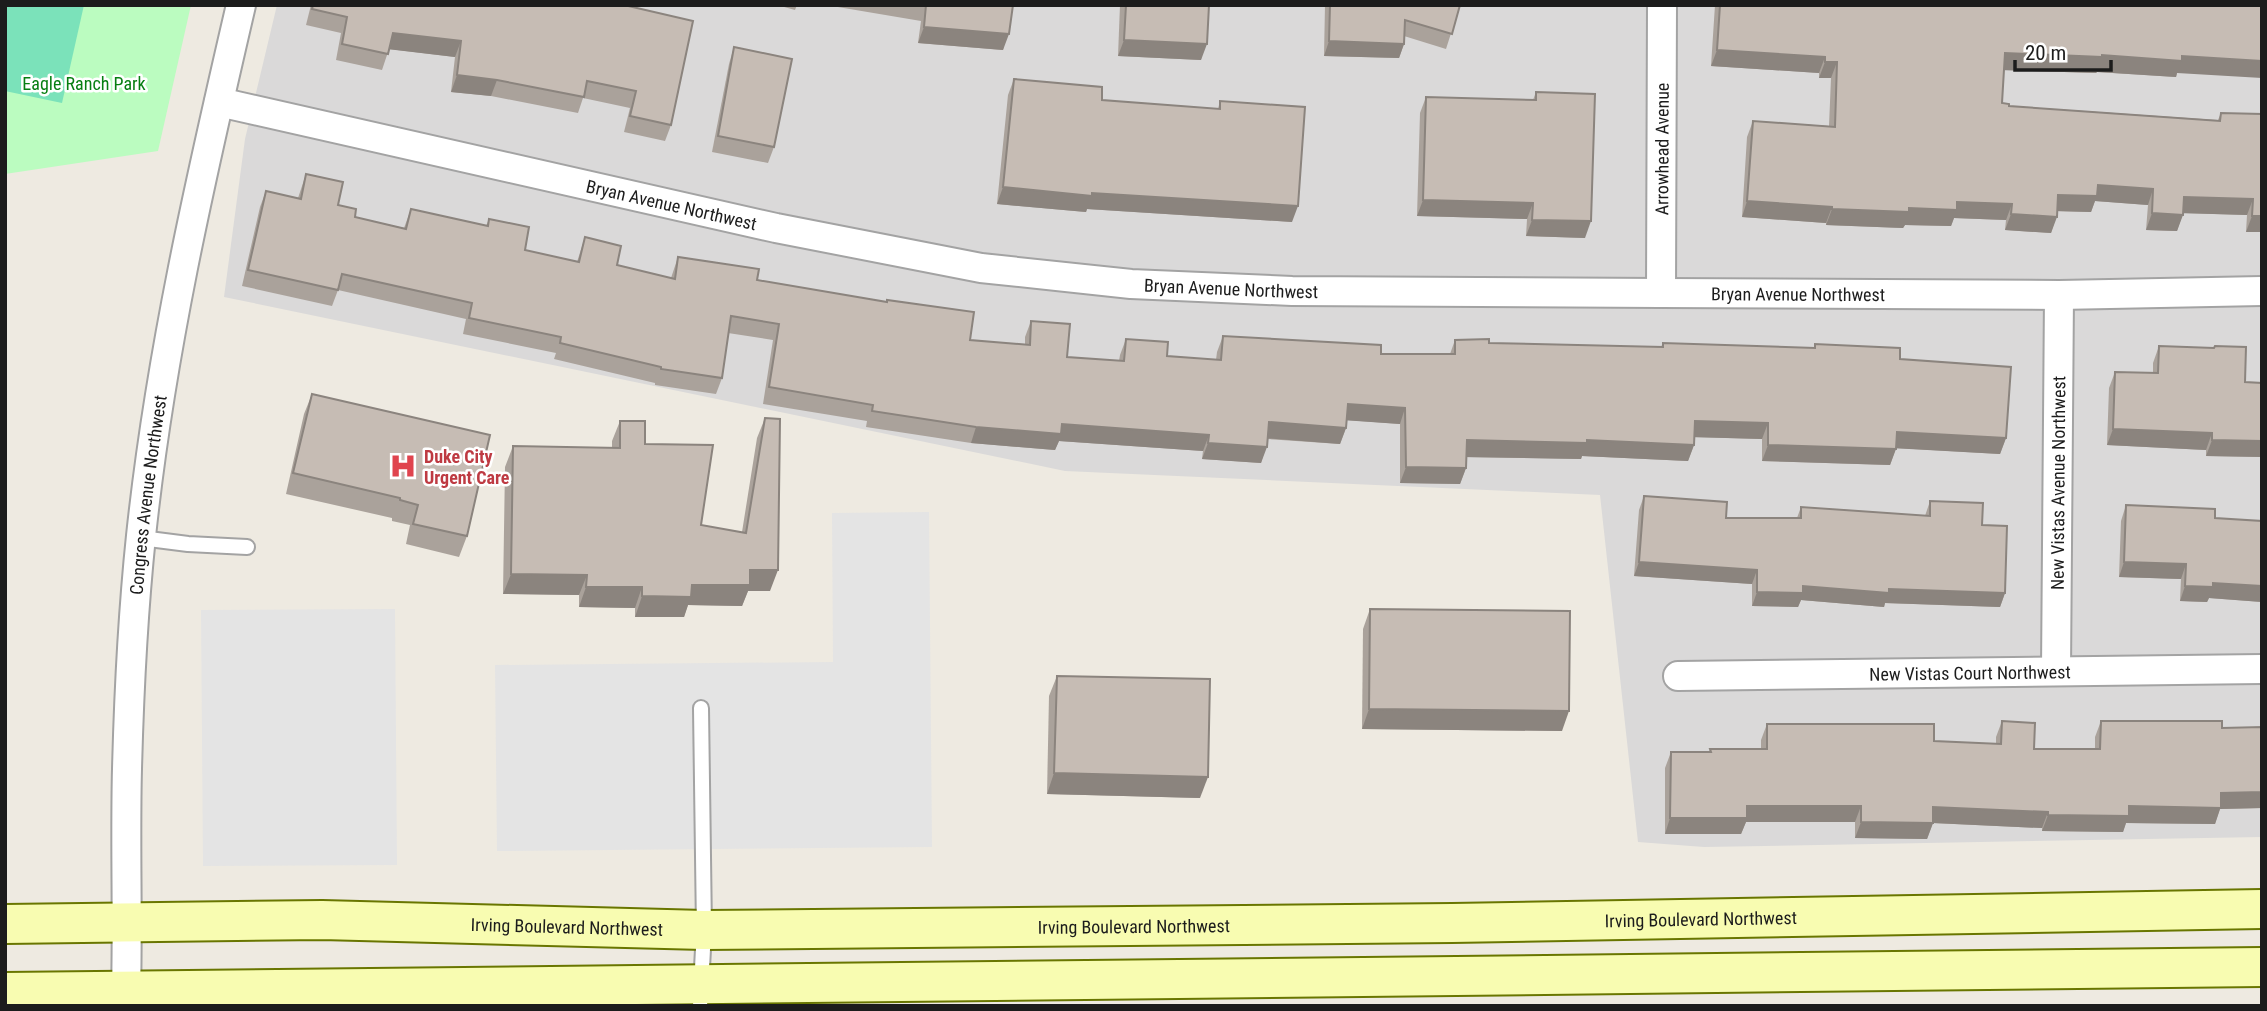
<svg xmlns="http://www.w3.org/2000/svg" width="2267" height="1011" font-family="'Roboto Condensed',sans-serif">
<rect width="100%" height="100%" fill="#eeeae1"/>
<!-- residential -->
<polygon fill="#dad9d9" points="277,5 2262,5 2262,837 1704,847 1638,842 1600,495 1065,471 224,297 245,139"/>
<!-- park -->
<polygon fill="#bbfcc0" points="5,5 191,5 158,151 5,174"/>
<!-- pitch -->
<polygon fill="#7be2ba" points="5,5 84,5 62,103 5,91"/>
<!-- parking -->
<g fill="#e4e4e4">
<polygon points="929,512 932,847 497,851 495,665 833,662 832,513"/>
<polygon points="395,609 397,865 203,866 201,610"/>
</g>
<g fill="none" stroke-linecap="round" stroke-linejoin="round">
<!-- lane casing -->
<g stroke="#a3a3a3" stroke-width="18">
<g id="lane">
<polyline points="141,538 188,544 247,547"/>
<polyline points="700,1006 704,930 701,708"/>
</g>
</g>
<!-- street casing -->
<g stroke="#a3a3a3" stroke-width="32">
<g id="street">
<path id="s1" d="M219,102L776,228L981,268L1131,284L1292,291L1661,293L2059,295L2262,291"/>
<path id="s2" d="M1661,293L1662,5"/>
<path id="s3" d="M2056,670L2059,295"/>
<path id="s4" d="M1678,676L2262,669"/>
<path id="s5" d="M126,991C128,917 125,843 127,769C129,691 133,613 141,536C160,356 200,181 241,5"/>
</g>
</g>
<!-- secondary casing -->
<g stroke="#697600" stroke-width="42">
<g id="secondary">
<path id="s6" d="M5,924L322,920L704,930L1452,923L2262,909"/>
<polyline points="5,992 2262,967"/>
</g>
</g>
<!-- lane -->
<use href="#lane" stroke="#fff" stroke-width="14"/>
<!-- street -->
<use href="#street" stroke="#fff" stroke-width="28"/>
<!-- secondary -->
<use href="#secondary" stroke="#f8fcb1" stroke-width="38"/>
</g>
<!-- wall -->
<g fill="#aaa29b">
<polygon points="311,5 624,5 671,125 665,141 624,132 630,108 583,98 578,113 491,96 451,92 455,57 389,49 382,70 336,60 341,33 306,25"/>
<polygon points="777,5 797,5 795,10"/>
<polygon points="826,5 1013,5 1003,50 918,43 921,21"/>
<polygon points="1120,5 1209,5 1201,60 1118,56"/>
<polygon points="1325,5 1460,5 1446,49 1404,36 1404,44 1399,58 1324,56"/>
<polygon points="1715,5 2262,5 2177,73 2176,77 2097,72 2096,73 2004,70 2002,103 2009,106 2218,120 2221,113 2262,114 2262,232 2246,232 2247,215 2183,213 2177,231 2146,230 2148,205 2095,201 2091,212 2058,211 2051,233 2005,230 2006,220 1954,218 1951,226 1905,225 1903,228 1826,225 1826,223 1742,217 1747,137 1753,121 1829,126 1831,78 1819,78 1819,73 1711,66"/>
<polygon points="734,47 774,147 768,163 712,152 729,64"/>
<polygon points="1014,79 1102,100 1218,109 1220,101 1292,222 1087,209 1086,212 997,204 1008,95"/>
<polygon points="1536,92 1585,238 1526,236 1527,219 1417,216 1420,113 1426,97 1533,100"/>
<polygon points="306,174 338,205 355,217 404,228 411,209 486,226 489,219 525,250 577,262 585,237 617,265 671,278 678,257 970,340 1025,345 1025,337 1031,321 1067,357 1119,361 1120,355 1126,339 1167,356 1216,360 1217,352 1223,336 1381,354 1450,354 1455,340 1489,343 1661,347 1663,343 1814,348 1815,344 1900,359 2006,438 2000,454 1896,448 1890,465 1762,461 1762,439 1694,437 1694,445 1688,461 1582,456 1581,459 1466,457 1466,468 1460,484 1400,483 1400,424 1346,420 1346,428 1340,444 1268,439 1261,463 1202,459 1203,451 1059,441 1055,450 971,443 866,427 867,421 763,404 773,340 728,333 722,378 716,394 655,385 655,383 554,359 556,353 463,334 466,319 338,290 332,306 242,286 260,207 266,191 298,198"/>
<polygon points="2159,346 2214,348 2215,346 2245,382 2262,383 2262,457 2206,456 2206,450 2107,445 2109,388 2115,372 2153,373 2153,363"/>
<polygon points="312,394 467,536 459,557 406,544 410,525 392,521 392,518 286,494 304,414"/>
<polygon points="765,418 770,591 748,591 742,606 688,605 684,617 635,617 635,608 579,607 579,595 503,594 505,467 513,446 612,448 612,441 620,421 645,444 701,525 742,532 757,438"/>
<polygon points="1644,496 1726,518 1797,518 1801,507 1925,516 1930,501 1982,525 2005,593 2000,607 1885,603 1884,607 1801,600 1798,607 1752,606 1752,584 1634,576 1639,510"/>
<polygon points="2126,505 2215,518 2262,521 2262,602 2209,598 2207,602 2180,601 2181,579 2119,577 2121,521"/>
<polygon points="1370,609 1562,731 1362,729 1363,629"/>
<polygon points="1057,676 1200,798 1047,794 1049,696"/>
<polygon points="2002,721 2034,749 2095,749 2095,737 2101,721 2222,728 2262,727 2262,808 2220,809 2215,824 2126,823 2123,832 2042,831 2042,828 1933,823 1927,839 1855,838 1855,822 1746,822 1741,834 1665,834 1665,768 1671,752 1709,752 1710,749 1761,749 1761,740 1767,724 1934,741 1996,744 1996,737"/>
</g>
<!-- shaded-wall -->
<g fill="#8b847e">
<polygon points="924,27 1009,34 1003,50 918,43"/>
<polygon points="393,33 461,41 455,57 387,49"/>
<polygon points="1124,40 1207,44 1201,60 1118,56"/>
<polygon points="1329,41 1404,44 1399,58 1324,56"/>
<polygon points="1717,50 1825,57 1819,73 1711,66"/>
<polygon points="2005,53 2182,56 2262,61 2262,78 2177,73 2176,77 2097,72 2096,73 1999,70"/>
<polygon points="1825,62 1837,62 1831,78 1819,78"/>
<polygon points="457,75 497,80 491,96 451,92"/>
<polygon points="2098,185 2153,189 2148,205 2095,201 2091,212 2052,211 2058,195"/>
<polygon points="1003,187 1092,193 1298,206 1292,222 1087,209 1086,212 997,204"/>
<polygon points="2184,197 2253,199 2247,215 2178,213"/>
<polygon points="1423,200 1533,203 1527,219 1417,216"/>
<polygon points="1747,201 1832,207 1826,223 1742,217"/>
<polygon points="1957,202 2012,204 2006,220 1954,218 1951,226 1905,225 1903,228 1826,225 1832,209"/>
<polygon points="2152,213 2183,215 2177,231 2146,230"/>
<polygon points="2011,214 2057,217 2051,233 2005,230"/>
<polygon points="2252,216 2262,216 2262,232 2246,232"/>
<polygon points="1532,220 1591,221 1585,238 1526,236"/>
<polygon points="1348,404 1405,408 1400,424 1342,420"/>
<polygon points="1695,421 1768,423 1762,439 1689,437"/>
<polygon points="1269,422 1346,428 1340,444 1263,438"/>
<polygon points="1062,424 1209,435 1203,451 1059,441 1055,450 971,443 976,427"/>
<polygon points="2113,429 2212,433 2206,450 2107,445"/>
<polygon points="1897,432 2006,438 2000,454 1891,448"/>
<polygon points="1467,440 1587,440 1694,445 1688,461 1582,456 1581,459 1461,457"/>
<polygon points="2212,440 2262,441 2262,457 2206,456"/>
<polygon points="1208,443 1267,447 1261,463 1202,459"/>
<polygon points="1768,445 1896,449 1890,465 1762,461"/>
<polygon points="1406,467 1466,468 1460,484 1400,483"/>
<polygon points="1639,562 1757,570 1752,584 1634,576"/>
<polygon points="2124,562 2186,564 2181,579 2119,577"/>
<polygon points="750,570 778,570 770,591 748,591 742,606 688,605 684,617 635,617 642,596"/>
<polygon points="511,574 587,575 579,595 503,594"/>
<polygon points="2213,583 2262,586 2262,602 2209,598 2207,602 2180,601 2185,586"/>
<polygon points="1803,586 1889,589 2005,593 2000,607 1885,603 1884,607 1801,600 1798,607 1752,606 1757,592"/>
<polygon points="586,587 642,587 635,608 579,607"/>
<polygon points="1369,709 1569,711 1562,731 1362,729"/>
<polygon points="1054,773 1208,777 1200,798 1047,794"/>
<polygon points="2262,792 2262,808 2220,809 2215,824 2126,823 2123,832 2042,831 2048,815 2129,806 2221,793"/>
<polygon points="1747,806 1861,806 1855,822 1746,822 1741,834 1665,834 1670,818"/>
<polygon points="1933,807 2048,812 2042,828 1933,823 1927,839 1855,838 1861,822"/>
</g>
<!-- building -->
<g fill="#c6bcb4" stroke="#8b847e" stroke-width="2">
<polygon points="313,5 624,5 693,21 671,125 630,116 636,91 587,81 584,97 497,80 457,75 461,41 393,33 388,54 342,44 347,17 312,9"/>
<polygon points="926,5 1013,5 1009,34 924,27"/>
<polygon points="1126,5 1209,5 1207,44 1124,40"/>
<polygon points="1330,5 1460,5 1452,34 1405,20 1404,44 1329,41"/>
<polygon points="1720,5 2262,5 2262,61 2182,56 2182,61 2102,55 2102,57 2005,53 2002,103 2009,104 2009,106 2220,121 2221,113 2262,114 2262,216 2252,216 2253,199 2184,197 2183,215 2152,213 2153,189 2098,185 2097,196 2058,195 2057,217 2011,214 2012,204 1957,202 1957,210 1909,208 1909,212 1832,209 1832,207 1747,201 1753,121 1835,127 1837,62 1825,62 1825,57 1717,50"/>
<polygon points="734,47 792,59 774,147 718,136"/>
<polygon points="1014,79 1102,87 1102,100 1220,109 1220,101 1305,107 1298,206 1092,193 1092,196 1003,187"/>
<polygon points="1536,92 1595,94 1591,221 1532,220 1533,203 1423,200 1426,97 1536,100"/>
<polygon points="306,174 343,182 338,205 356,209 355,217 406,229 411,209 488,226 489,219 529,227 525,250 579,262 585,237 621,246 617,265 675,279 678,257 759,269 757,280 887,302 887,300 974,312 970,340 1030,345 1031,321 1070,324 1067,357 1124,361 1126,339 1168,342 1167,356 1221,360 1223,336 1381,345 1381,354 1455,354 1455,340 1489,339 1489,343 1663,347 1663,343 1815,348 1815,344 1900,348 1900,359 2011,367 2006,438 1897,432 1896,449 1768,445 1768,423 1695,421 1694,445 1587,440 1587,443 1467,440 1466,468 1406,467 1405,408 1348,404 1346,428 1269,422 1267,447 1208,443 1209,435 1062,424 1061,434 976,427 872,411 873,405 769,387 779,324 731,316 722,378 661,369 661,367 560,343 561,337 469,318 472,303 342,274 338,290 248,270 266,191 301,199"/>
<polygon points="2159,346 2214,348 2215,346 2246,347 2245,382 2262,383 2262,441 2212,440 2212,433 2113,429 2115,372 2158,373"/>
<polygon points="312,394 490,435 467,536 413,524 418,505 400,500 400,498 293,473"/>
<polygon points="765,418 780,419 778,570 750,570 750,585 692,585 691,597 642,596 642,587 586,587 587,575 511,574 513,446 620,448 620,421 645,421 645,444 713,445 701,525 746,533"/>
<polygon points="1644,496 1727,502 1726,518 1801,518 1801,507 1930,516 1930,501 1983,503 1982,525 2007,526 2005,593 1889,589 1889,593 1803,586 1803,593 1757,592 1757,570 1639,562"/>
<polygon points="2126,505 2215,509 2215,518 2262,521 2262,586 2213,583 2213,587 2185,586 2186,564 2124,562"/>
<polygon points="1370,609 1570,611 1569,711 1369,709"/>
<polygon points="1057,676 1210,679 1208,777 1054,773"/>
<polygon points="2002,721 2035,723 2034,749 2100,749 2101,721 2222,721 2222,728 2262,727 2262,792 2221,793 2221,808 2129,806 2129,816 2048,815 2048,812 1933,807 1933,823 1861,822 1861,806 1747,806 1747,818 1670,818 1671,752 1711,752 1710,749 1767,749 1767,724 1934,724 1934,741 2001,744"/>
</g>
<!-- icons -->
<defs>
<g id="hospital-bare" transform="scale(2.1)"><path d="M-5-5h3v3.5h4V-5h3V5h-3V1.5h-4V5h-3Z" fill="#e0444e" stroke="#fff" stroke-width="2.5" paint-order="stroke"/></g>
</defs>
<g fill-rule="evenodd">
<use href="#hospital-bare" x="403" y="466"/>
</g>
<g text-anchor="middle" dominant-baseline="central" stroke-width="5" stroke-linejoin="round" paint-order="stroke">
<!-- park labels -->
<g font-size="18" fill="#067e11" stroke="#fff">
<text x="84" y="83">Eagle Ranch Park</text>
</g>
<!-- street labels -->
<g font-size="18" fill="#1c1c1c" stroke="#fff">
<text stroke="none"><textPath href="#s2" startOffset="144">Arrowhead Avenue</textPath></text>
<text stroke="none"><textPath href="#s1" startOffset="464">Bryan Avenue Northwest</textPath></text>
<text stroke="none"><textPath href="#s1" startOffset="1031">Bryan Avenue Northwest</textPath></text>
<text stroke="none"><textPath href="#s1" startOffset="1598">Bryan Avenue Northwest</textPath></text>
<text stroke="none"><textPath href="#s3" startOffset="187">New Vistas Avenue Northwest</textPath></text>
<text stroke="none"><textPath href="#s5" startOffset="497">Congress Avenue Northwest</textPath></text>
<text stroke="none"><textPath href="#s4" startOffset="292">New Vistas Court Northwest</textPath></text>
<text stroke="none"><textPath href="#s6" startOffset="1696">Irving Boulevard Northwest</textPath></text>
<text stroke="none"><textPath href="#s6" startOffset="1129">Irving Boulevard Northwest</textPath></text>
<text stroke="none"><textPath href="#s6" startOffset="562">Irving Boulevard Northwest</textPath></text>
</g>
<!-- health labels -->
<g font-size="18" font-weight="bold" fill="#be3a42" stroke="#fff" text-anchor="start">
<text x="424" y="456">Duke City<tspan x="424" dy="21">Urgent Care</tspan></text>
</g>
</g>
<!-- border -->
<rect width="2267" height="1011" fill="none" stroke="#1c1c1c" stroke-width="14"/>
<!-- scale -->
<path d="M2015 60v10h96v-10" fill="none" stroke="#1c1c1c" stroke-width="3.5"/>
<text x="2025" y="60" font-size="21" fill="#1c1c1c" stroke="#ffffff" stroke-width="5" paint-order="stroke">20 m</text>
</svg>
